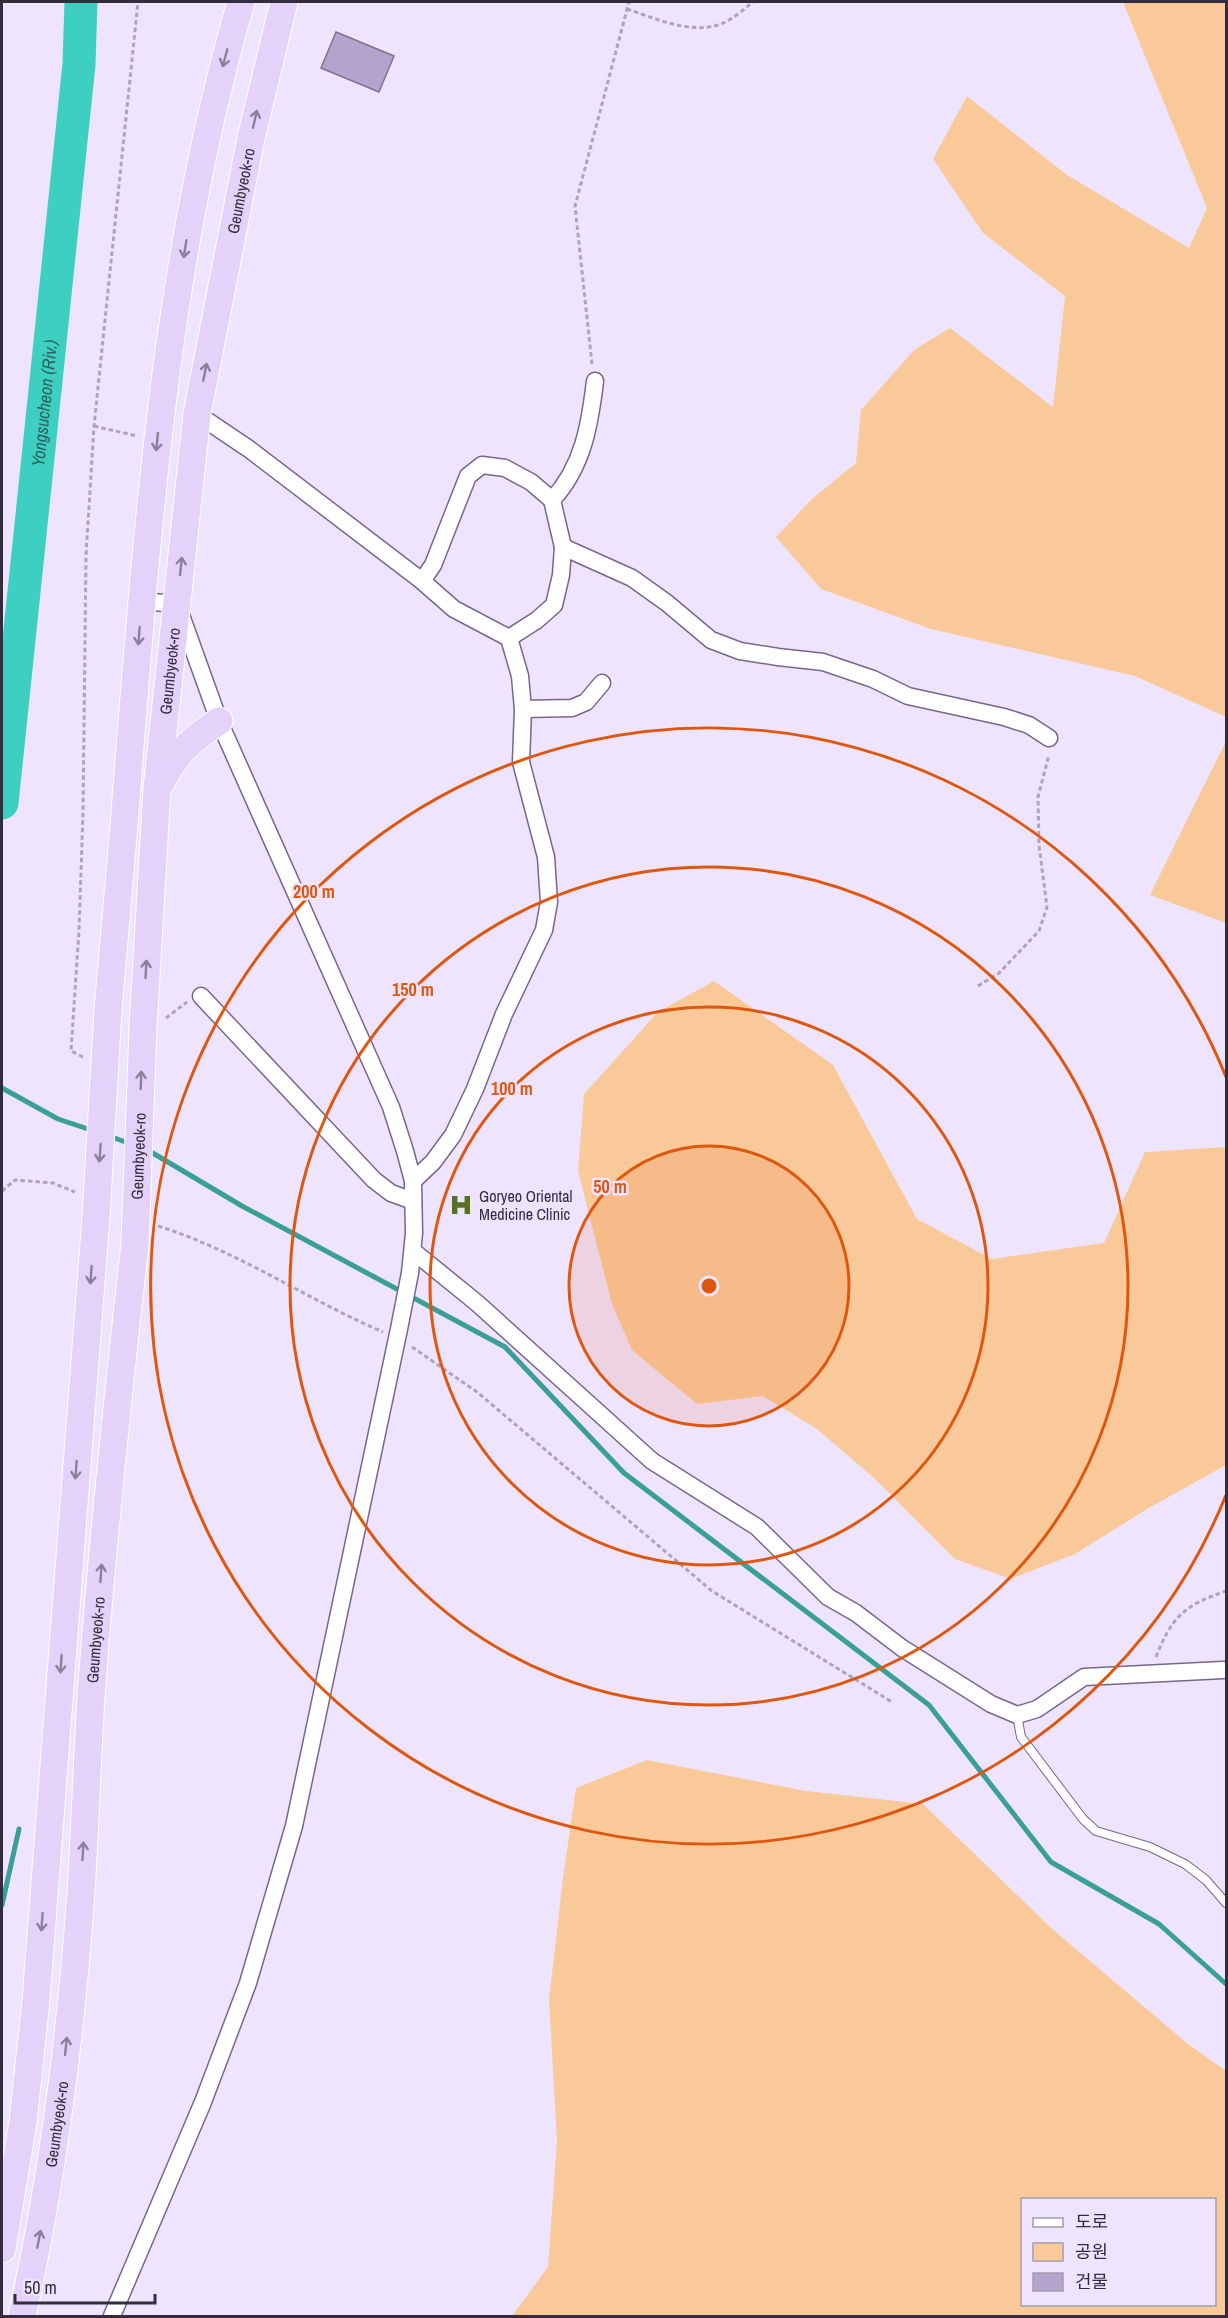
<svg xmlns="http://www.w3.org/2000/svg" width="1228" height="2318" font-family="'Archivo Narrow','Noto Sans KR',sans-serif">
<rect width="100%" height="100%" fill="#efe4fe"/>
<!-- green -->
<g fill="#fac99a" fill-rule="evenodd">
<polygon points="1123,2 1226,2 1226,717 1135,676 931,629 821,589 776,537 812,499 856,463 861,410 914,350 950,328 1053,407 1065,296 983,233 933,159 967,96 1067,175 1189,248 1207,208"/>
<polygon points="1226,741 1226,923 1150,895"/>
<polygon points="714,981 833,1065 917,1219 992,1259 1104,1243 1145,1152 1226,1147 1226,1465 1147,1509 1075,1554 1011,1579 955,1559 875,1479 817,1429 763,1396 697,1404 632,1350 612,1304 578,1171 584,1094 658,1012"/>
<path d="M647,1760L806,1791L923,1804L1051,1928L1188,2044L1226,2071V2316H512L548,2267L557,2140L549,2000L563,1878L576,1788ZM1022,2200H1214V2304H1022Z"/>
</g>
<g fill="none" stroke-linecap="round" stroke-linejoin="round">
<!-- stream -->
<g stroke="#3a9e99" stroke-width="5">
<polyline points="2,1088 58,1119 94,1131"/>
<polyline points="109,1136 131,1144"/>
<polyline points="146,1149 242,1206 505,1347 624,1473 929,1705 1051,1862 1159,1924 1226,1984"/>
<polyline points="2,1905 19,1829"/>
</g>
<!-- river -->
<path stroke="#3dcfc1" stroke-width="33" id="s1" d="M2,803L79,64L81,2"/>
</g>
<!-- building -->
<polygon fill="#b6a3cd" stroke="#816f96" stroke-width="1.5" points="336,32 394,56 379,92 321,68"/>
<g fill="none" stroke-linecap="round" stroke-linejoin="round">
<!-- service casing -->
<g stroke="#78668c" stroke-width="10">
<polyline id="service" points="1017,1715 1021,1737 1083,1819 1096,1831 1150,1847 1185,1864 1206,1880 1226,1903"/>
</g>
<!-- minor casing -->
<g stroke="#78668c" stroke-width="19">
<g id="minor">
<polyline points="197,414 249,449 422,581 454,609 509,638 520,676 523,709 521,762 546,857 549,902 544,930 504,1014 475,1089 453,1135 433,1162 413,1181"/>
<path d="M552,500C583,467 590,424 595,381"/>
<polyline points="563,547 632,578 667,603 711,640 740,651 778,657 823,662 873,679 908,696 1004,717 1029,725 1049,738"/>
<polyline points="422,581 433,565 468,476 482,465 505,468 531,482 552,500 563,547 561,575 554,605 537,620 509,638"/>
<polyline points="523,709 572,708 586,702 602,683"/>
<polyline points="201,996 374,1180 391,1193 413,1201"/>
<polyline points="413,1251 477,1303 652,1461 757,1527 828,1597 856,1613 902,1648 991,1704 1017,1715 1037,1709 1084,1677 1223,1670"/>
<polyline points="112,2316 203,2102 248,1983 294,1826 399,1329 410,1273 414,1233 413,1181 405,1151 391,1107 219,721 177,604 141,601"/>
</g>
</g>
<!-- trunk casing -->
<g stroke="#fff" stroke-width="29">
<g id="trunk">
<path d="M161,783C176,753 191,740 219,721"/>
<path d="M108,1010C115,927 123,844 129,760C149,505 169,248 241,2"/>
<path id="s2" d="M143,1027L157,789L197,414L251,138L284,2"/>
<polyline points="2,2249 23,2122 36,2000 96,1217"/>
<path id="s3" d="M22,2316C53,2177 71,2034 81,1892C85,1827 87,1762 91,1697C102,1545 118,1394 135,1243"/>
</g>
</g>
<!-- path -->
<g stroke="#aea4ba" stroke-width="3" stroke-dasharray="4.5 3" stroke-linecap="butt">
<path d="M627,9C654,18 689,34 718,25C731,21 743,10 753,2"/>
<polyline points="592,364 575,206 629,2"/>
<polyline points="94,426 137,436"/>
<polyline points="978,986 999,973 1039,931 1047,907 1039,845 1038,797 1049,755"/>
<polyline points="166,1018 187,1002"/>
<polyline points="83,1057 71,1051 79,930 83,813 86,555 94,426 138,2"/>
<polyline points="2,1191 15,1180 53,1183 75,1192"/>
<path d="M158,1226C238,1251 306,1299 383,1332"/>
<polyline points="412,1347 477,1392 712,1591 892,1702"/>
<path d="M1156,1657C1172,1616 1185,1605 1226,1591"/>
</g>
<!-- service -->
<use href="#service" stroke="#fff" stroke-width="8"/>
<!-- minor -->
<use href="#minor" stroke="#fff" stroke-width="16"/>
<!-- trunk -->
<use href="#trunk" stroke="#e4d2fa" stroke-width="27"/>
<!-- trunk-bridge casing -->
<g stroke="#fff" stroke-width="29" stroke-linecap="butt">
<g id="trunk-bridge">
<polyline points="96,1217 108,1010"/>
<path id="s4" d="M135,1243L143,1027"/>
</g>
</g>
<!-- trunk-bridge -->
<use href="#trunk-bridge" stroke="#e4d2fa" stroke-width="27"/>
</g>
<!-- one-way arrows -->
<defs><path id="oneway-shaft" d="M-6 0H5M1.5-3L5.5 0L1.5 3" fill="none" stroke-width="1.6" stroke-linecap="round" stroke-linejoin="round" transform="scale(1.5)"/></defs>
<g stroke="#8c7f9b">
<use href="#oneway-shaft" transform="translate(225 58) rotate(105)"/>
<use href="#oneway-shaft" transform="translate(255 119) rotate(-77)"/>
<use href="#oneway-shaft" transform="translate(185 249) rotate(99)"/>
<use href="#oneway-shaft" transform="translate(205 372) rotate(-79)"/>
<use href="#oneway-shaft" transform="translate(157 442) rotate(96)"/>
<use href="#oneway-shaft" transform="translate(181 566) rotate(-84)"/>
<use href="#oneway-shaft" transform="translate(139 636) rotate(94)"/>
<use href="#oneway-shaft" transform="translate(146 969) rotate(-87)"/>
<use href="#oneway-shaft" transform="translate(141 1080) rotate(-88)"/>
<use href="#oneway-shaft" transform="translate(100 1153) rotate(94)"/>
<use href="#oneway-shaft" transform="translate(91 1275) rotate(94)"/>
<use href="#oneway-shaft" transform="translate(76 1470) rotate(94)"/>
<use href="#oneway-shaft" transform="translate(101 1573) rotate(-86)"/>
<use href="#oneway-shaft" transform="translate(61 1664) rotate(94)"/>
<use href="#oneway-shaft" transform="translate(83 1851) rotate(-87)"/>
<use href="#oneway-shaft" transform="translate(42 1922) rotate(94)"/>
<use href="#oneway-shaft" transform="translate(66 2046) rotate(-84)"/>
<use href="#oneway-shaft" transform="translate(39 2239) rotate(-79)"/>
</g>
<!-- distance rings -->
<circle cx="709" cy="1286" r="140" fill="#df570e" fill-opacity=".12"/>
<g fill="none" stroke="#df570e" stroke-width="3">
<circle cx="709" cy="1286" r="140"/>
<circle cx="709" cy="1286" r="279"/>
<circle cx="709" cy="1286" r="419"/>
<path d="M1226 1495A558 558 0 1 1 1226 1077"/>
</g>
<!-- icons -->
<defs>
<g id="hospital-bare" transform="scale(1.8)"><path d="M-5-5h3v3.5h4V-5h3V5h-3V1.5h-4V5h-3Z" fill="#577022" stroke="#efe4fe" stroke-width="2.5" paint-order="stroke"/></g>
</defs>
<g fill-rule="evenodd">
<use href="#hospital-bare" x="461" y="1205"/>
</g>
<g text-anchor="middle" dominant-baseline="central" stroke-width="5" stroke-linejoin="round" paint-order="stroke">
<!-- street labels -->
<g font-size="16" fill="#332c3c" stroke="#efe4fe">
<text stroke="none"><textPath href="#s2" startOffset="843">Geumbyeok-ro</textPath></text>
<text stroke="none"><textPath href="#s2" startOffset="357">Geumbyeok-ro</textPath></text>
<text stroke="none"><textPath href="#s4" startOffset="87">Geumbyeok-ro</textPath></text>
<text stroke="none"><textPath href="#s3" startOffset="681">Geumbyeok-ro</textPath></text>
<text stroke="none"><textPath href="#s3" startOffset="195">Geumbyeok-ro</textPath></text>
</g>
<!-- poi labels -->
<g font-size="16" fill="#332c3c" stroke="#efe4fe" text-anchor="start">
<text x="479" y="1196">Goryeo Oriental<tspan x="479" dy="18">Medicine Clinic</tspan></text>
</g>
<!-- water labels -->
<g font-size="18" font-style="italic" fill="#29635c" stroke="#efe4fe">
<text stroke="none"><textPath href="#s1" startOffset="402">Yongsucheon (Riv.)</textPath></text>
</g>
</g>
<circle cx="709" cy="1286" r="9" fill="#df570e" stroke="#efe4fe" stroke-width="3"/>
<g font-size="18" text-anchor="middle" font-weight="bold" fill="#df570e" stroke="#efe4fe" stroke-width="5" stroke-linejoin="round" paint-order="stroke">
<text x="314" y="898">200 m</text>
<text x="413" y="996">150 m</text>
<text x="512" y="1095">100 m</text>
<text x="610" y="1193">50 m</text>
</g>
<!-- border -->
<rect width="1228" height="2318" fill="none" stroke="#332c3c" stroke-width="6"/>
<!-- legend -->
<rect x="1021" y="2198" width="195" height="108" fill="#efe4fe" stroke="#a49ab0" stroke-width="1.5"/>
<rect x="1033" y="2218" width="30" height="9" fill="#ffffff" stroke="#a49ab0" stroke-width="1.5"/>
<text x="1075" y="2228" font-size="18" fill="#332c3c">도로</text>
<rect x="1033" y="2243" width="30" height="18" fill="#fac99a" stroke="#a49ab0" stroke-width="1.5"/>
<text x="1075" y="2258" font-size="18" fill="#332c3c">공원</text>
<rect x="1033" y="2273" width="30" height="18" fill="#b6a3cd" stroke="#a49ab0" stroke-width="1.5"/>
<text x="1075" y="2288" font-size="18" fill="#332c3c">건물</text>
<!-- scale -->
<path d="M15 2294v9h140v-9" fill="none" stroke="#332c3c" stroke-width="3"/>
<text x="24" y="2294" font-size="18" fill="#332c3c" stroke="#efe4fe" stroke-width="4.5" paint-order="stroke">50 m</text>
</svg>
